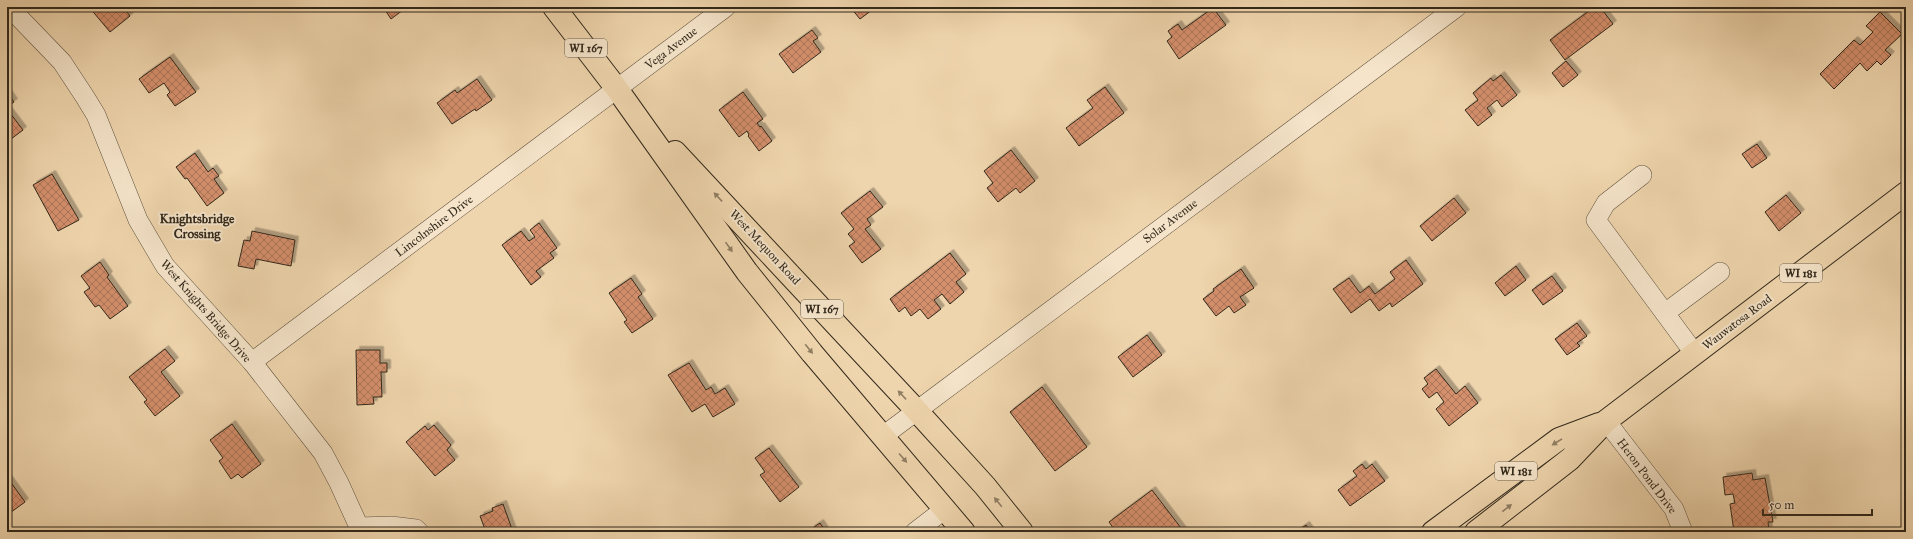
<svg xmlns="http://www.w3.org/2000/svg" width="1913" height="539" font-family="'IM FELL Great Primer',serif">
<defs>
<pattern id="building-cross-hatch" width="8" height="8" patternUnits="userSpaceOnUse"><rect width="8" height="8" fill="#d48f6c"/><path d="M0 0l8 8M0 8l8-8" fill="none" stroke="#ad7558"/></pattern>
<filter id="shadow"><feDropShadow dx="3.5" dy="-3.5" stdDeviation="0" flood-color="#0004"/></filter>
</defs>
<rect width="100%" height="100%" fill="#efd5ad"/>
<filter id="stains"><feTurbulence type="fractalNoise" baseFrequency=".005" numOctaves="4"/><feColorMatrix values="0 0 0 0 .2 0 0 0 0 .09 0 0 0 0 .02 0 0 0 .5 -.17"/></filter>
<radialGradient id="worn" r=".72"><stop offset=".6" stop-color="#630" stop-opacity="0"/><stop offset="1" stop-color="#630" stop-opacity=".3"/></radialGradient>
<!-- building -->
<g fill="url(#building-cross-hatch)" stroke="#31281b" filter="url(#shadow)">
<polygon points="89,7 123,7 130,16 110,32"/>
<polygon points="383,7 407,7 391,19"/>
<polygon points="850,7 876,7 860,19"/>
<polygon points="1594,7 1600,7 1613,24 1565,60 1550,40"/>
<polygon points="1213,8 1226,25 1179,59 1167,41 1172,37 1168,31 1178,24 1182,30"/>
<polygon points="1880,12 1902,34 1885,50 1891,55 1881,65 1877,61 1867,71 1860,63 1834,89 1820,74 1854,40 1860,45 1873,32 1866,26"/>
<polygon points="812,30 818,38 813,41 821,52 793,73 779,54"/>
<polygon points="170,57 196,92 175,106 167,95 170,92 164,83 149,93 139,79"/>
<polygon points="1566,61 1578,75 1563,87 1552,73"/>
<polygon points="1501,75 1517,95 1502,107 1497,100 1487,108 1492,115 1478,126 1465,110 1478,100 1473,93 1491,78 1493,81"/>
<polygon points="477,79 492,100 476,111 475,109 452,124 437,103 455,90 457,93"/>
<polygon points="1105,87 1124,113 1079,146 1066,128 1093,108 1087,100"/>
<polygon points="7,92 14,102 7,107"/>
<polygon points="743,92 763,119 757,123 760,127 761,126 772,141 759,151 748,136 749,135 747,131 739,137 719,110"/>
<polygon points="7,109 23,130 7,142"/>
<polygon points="1757,144 1767,158 1752,168 1742,154"/>
<polygon points="1011,150 1035,181 1020,193 1016,188 998,202 987,188 993,183 984,171"/>
<polygon points="195,153 208,172 213,168 219,176 214,179 224,193 207,206 187,178 185,179 176,167"/>
<polygon points="52,174 79,220 58,231 33,185"/>
<polygon points="870,191 883,207 867,219 871,225 865,229 881,249 862,263 849,246 855,242 848,234 854,229 841,213"/>
<polygon points="1786,195 1801,213 1779,231 1765,212"/>
<polygon points="1454,198 1466,213 1432,241 1420,226"/>
<polygon points="539,223 557,248 550,253 554,258 536,271 541,277 531,285 502,245 521,231 529,241 535,237 530,230"/>
<polygon points="252,231 295,240 291,266 256,259 254,269 238,266 244,240 250,241"/>
<polygon points="950,253 966,274 956,282 964,292 950,304 942,294 934,300 941,309 928,319 920,309 911,316 905,307 899,312 890,299"/>
<polygon points="1406,260 1423,284 1392,307 1390,303 1379,311 1370,299 1351,313 1333,289 1349,278 1360,293 1369,286 1375,294 1395,279 1390,272"/>
<polygon points="100,262 109,275 107,277 128,306 110,319 99,305 95,307 84,292 90,288 81,276"/>
<polygon points="1516,266 1526,280 1505,296 1495,283"/>
<polygon points="1241,269 1254,288 1240,297 1246,305 1234,313 1229,306 1216,316 1203,299 1214,291 1213,289"/>
<polygon points="1552,276 1563,291 1543,305 1532,290"/>
<polygon points="631,278 642,294 638,297 653,319 632,333 624,322 627,320 609,293"/>
<polygon points="1577,323 1587,336 1577,343 1580,346 1567,355 1555,339"/>
<polygon points="1147,335 1162,355 1133,377 1118,357"/>
<polygon points="165,349 175,361 161,372 180,396 155,416 144,402 147,400 129,377"/>
<polygon points="356,350 380,350 380,363 387,363 387,372 381,372 382,397 373,397 374,404 357,405"/>
<polygon points="689,363 706,390 711,387 715,394 725,388 735,404 713,417 705,404 692,412 668,375"/>
<polygon points="1436,369 1456,394 1465,386 1478,403 1449,426 1436,409 1444,402 1437,392 1429,398 1422,389 1428,384 1424,378"/>
<polygon points="1042,387 1087,447 1055,471 1010,412"/>
<polygon points="232,424 261,464 242,478 238,474 231,479 219,461 223,458 210,440"/>
<polygon points="434,425 451,445 447,450 455,460 435,476 406,442 425,426 428,430"/>
<polygon points="769,448 799,487 780,502 760,475 765,472 755,458"/>
<polygon points="1362,464 1366,469 1372,464 1385,481 1350,506 1338,490 1357,476 1353,471"/>
<polygon points="1752,473 1753,480 1765,478 1773,522 1768,522 1769,532 1734,532 1730,504 1735,503 1733,494 1725,495 1723,477"/>
<polygon points="7,477 25,502 7,515"/>
<polygon points="1152,490 1184,532 1116,532 1109,522"/>
<polygon points="503,504 513,532 486,532 480,516 493,511 492,508"/>
<polygon points="820,523 826,532 810,532 812,531 811,529"/>
<polygon points="1306,525 1311,532 1296,532"/>
</g>
<g fill="none" stroke-linecap="round" stroke-linejoin="round">
<!-- minor casing -->
<g stroke="#605340" stroke-width="20">
<g id="minor">
<polyline points="9,7 62,62 85,97 96,115 138,220 165,266 252,362 323,453 339,483 359,527 360,532"/>
<polyline points="1642,175 1606,203 1596,220 1695,354"/>
<polyline points="1665,313 1720,272"/>
<polyline points="252,362 726,7"/>
<polyline points="1606,421 1674,509 1683,532"/>
<polyline points="883,436 1457,7"/>
<polyline points="359,527 391,526 416,529 419,532"/>
<polyline points="915,532 945,509"/>
</g>
</g>
<!-- major casing -->
<g stroke="#31281b" stroke-width="24">
<g id="major">
<polyline points="554,7 617,89 747,272 812,353 964,532"/>
<polyline points="675,152 916,410 985,486 1022,532"/>
<polyline points="1433,532 1559,439 1599,424"/>
<polyline points="1476,532 1570,459 1606,421 1906,193"/>
</g>
</g>
<!-- minor -->
<use href="#minor" stroke="#f5e4ca" stroke-width="19"/>
<!-- major -->
<use href="#major" stroke="#efd5ad" stroke-width="22"/>
</g>
<!-- one-way arrows -->
<defs><path id="oneway-solid" d="M-6-.8H1V-3.2L6.5 0L1 3.2V.8H-6Z"/></defs>
<g fill="#907e64">
<use href="#oneway-solid" transform="translate(718 197) rotate(-133)"/>
<use href="#oneway-solid" transform="translate(729 247) rotate(55)"/>
<use href="#oneway-solid" transform="translate(809 349) rotate(51)"/>
<use href="#oneway-solid" transform="translate(902 395) rotate(-133)"/>
<use href="#oneway-solid" transform="translate(1557 442) rotate(148)"/>
<use href="#oneway-solid" transform="translate(903 458) rotate(49)"/>
<use href="#oneway-solid" transform="translate(998 502) rotate(-129)"/>
<use href="#oneway-solid" transform="translate(1507 508) rotate(-38)"/>
</g>
<g text-anchor="middle" dominant-baseline="central" stroke-width="4" stroke-linejoin="round" paint-order="stroke">
<!-- shield labels -->
<g fill="#f5e4ca" stroke="#6c6050" stroke-width="1">
<rect x="565" y="39" width="42" height="18" rx="3"/>
<rect x="1780" y="264" width="42" height="18" rx="3"/>
<rect x="801" y="300" width="42" height="18" rx="3"/>
<rect x="1495" y="462" width="42" height="18" rx="3"/>
</g>
<g font-size="11" font-weight="bold" fill="#31281b">
<text x="586" y="48">WI 167</text>
<text x="1801" y="273">WI 181</text>
<text x="822" y="309">WI 167</text>
<text x="1516" y="471">WI 181</text>
</g>
<!-- street labels -->
<g font-size="12" fill="#31281b" stroke="#f5e4ca">
<text transform="translate(671 48) rotate(-37)">Vega Avenue</text>
<text transform="translate(1170 221) rotate(-37)">Solar Avenue</text>
<text transform="translate(434 226) rotate(-37)">Lincolnshire Drive</text>
<text transform="translate(765 247) rotate(47)">West Mequon Road</text>
<text transform="translate(206 311) rotate(49)">West Knights Bridge Drive</text>
<text transform="translate(1737 322) rotate(-37)">Wauwatosa Road</text>
<text transform="translate(1647 476) rotate(53)">Heron Pond Drive</text>
</g>
<!-- neighbourhood labels -->
<g font-size="13" font-weight="bold" fill="#31281b" stroke="#f5e4ca">
<text x="197" y="219">Knightsbridge<tspan x="197" dy="15">Crossing</tspan></text>
</g>
</g>
<!-- margin -->
<rect width="1913" height="539" fill="none" stroke="#efd5ad" stroke-width="24"/>
<rect x="8" y="8" width="1897" height="523" fill="none" stroke="#31281b" stroke-width="2"/>
<rect x="12" y="12" width="1889" height="515" fill="none" stroke="#31281b"/>
<!-- scale -->
<path d="M1763 509v6h109v-6" fill="none" stroke="#31281b" stroke-width="2"/>
<text x="1769" y="509" font-size="12" fill="#31281b" stroke="#f5e4ca" stroke-width="3" paint-order="stroke">50 m</text>
<rect width="100%" height="100%" filter="url(#stains)"/>
<rect width="100%" height="100%" fill="url(#worn)"/>
</svg>
